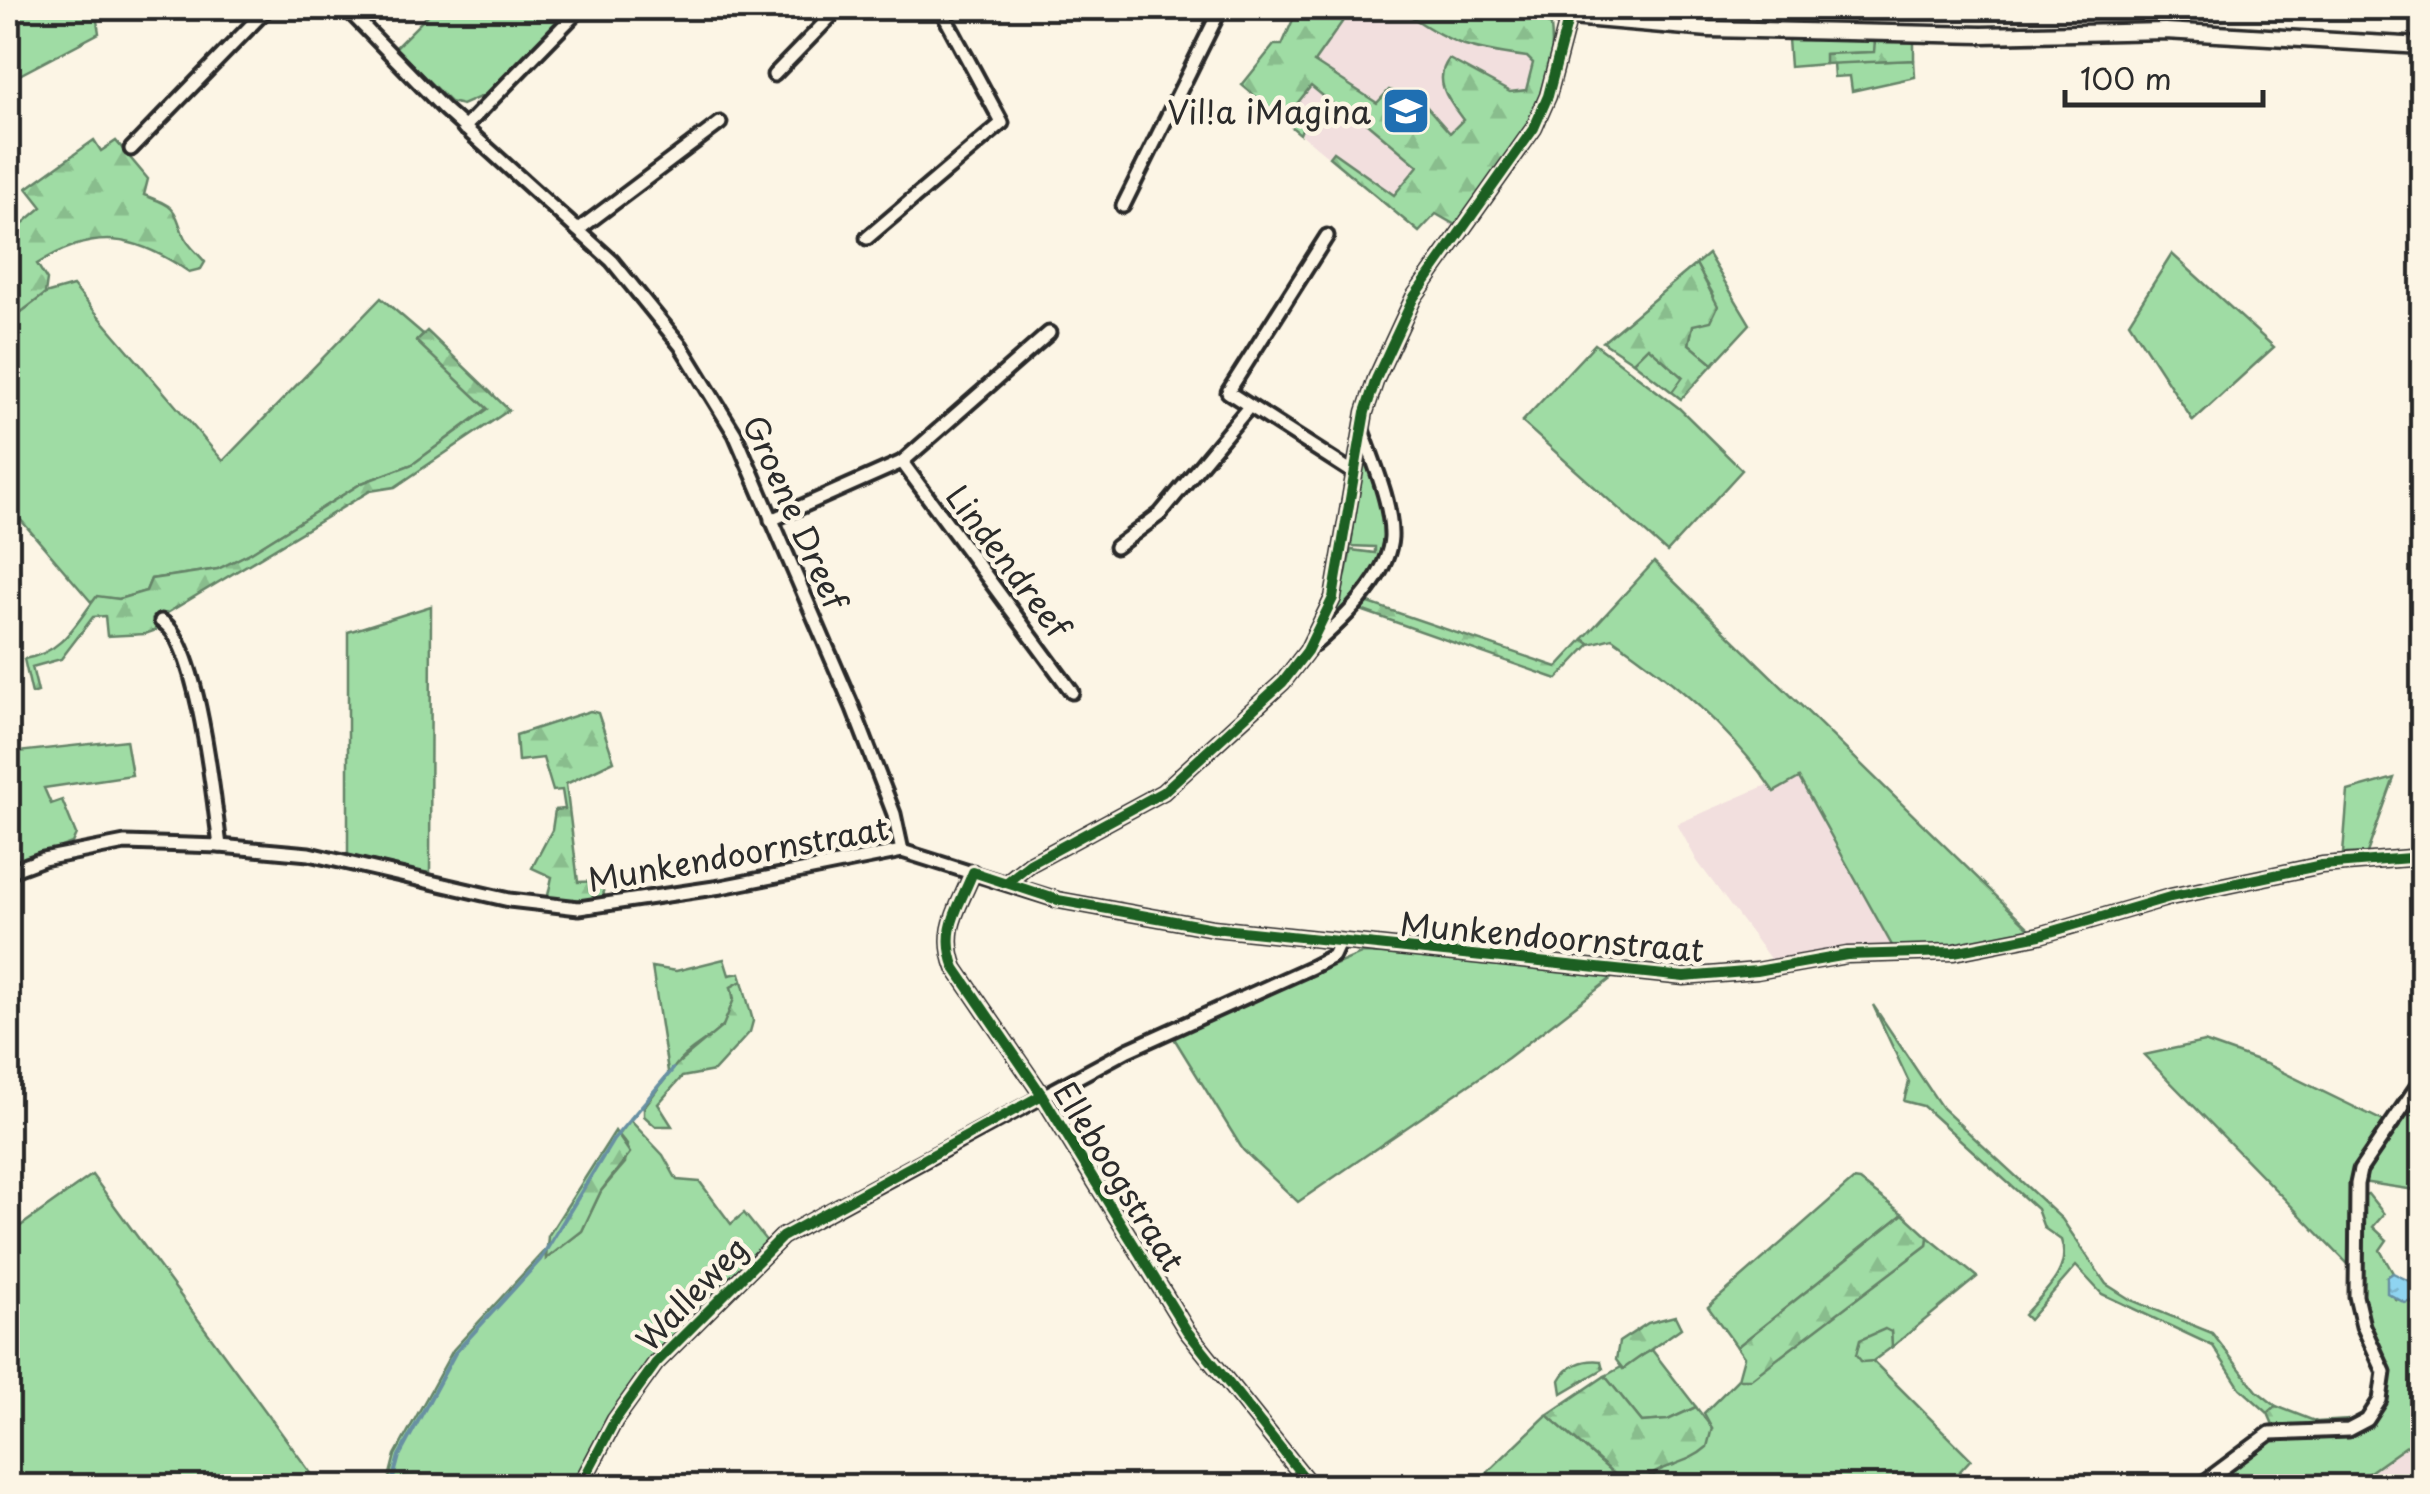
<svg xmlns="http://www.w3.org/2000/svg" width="2430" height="1494" font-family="'Playpen Sans',sans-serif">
<defs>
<pattern id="forest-firs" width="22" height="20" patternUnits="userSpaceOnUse" patternTransform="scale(2.5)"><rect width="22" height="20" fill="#9fdca4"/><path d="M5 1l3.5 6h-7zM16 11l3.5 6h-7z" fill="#89bd8d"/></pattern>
<pattern id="water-ripples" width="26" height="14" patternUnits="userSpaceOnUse" patternTransform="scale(2.5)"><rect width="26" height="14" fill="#8fd4f1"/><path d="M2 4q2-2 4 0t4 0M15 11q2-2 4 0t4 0" fill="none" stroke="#7cb6cf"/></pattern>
</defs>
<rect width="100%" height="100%" fill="#fcf5e5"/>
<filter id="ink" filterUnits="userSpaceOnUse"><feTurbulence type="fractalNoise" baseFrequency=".01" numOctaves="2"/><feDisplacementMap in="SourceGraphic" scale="20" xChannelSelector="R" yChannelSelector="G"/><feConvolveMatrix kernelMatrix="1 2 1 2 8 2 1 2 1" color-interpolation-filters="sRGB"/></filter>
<g filter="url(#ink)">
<!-- built -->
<g fill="#f2dfde">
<polygon points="1298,8 1528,8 1551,26 1552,47 1454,228 1436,214 1419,232 1242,85 1274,45 1282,45"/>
<polygon points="1798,778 1894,949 1850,948 1771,960 1697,861 1677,824 1769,784 1774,791"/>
<polygon points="2422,1435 2422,1486 2350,1486"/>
</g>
<!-- grass -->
<g fill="#9fdca4" stroke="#658468" stroke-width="2.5">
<polygon points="8,8 95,8 99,33 8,81"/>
<polygon points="435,8 574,8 487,94 462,105 450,102 395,48"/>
<polygon points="1788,39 1875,41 1875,52 1826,54 1825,64 1790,67"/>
<polygon points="1914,60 1915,77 1852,91 1850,76 1834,77 1833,63"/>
<polygon points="1708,254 1750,324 1713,364 1689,344 1693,325 1714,296 1696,264"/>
<polygon points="2172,254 2274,347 2193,421 2129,322"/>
<polygon points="73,286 223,461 381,298 423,334 417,341 488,408 413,464 362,483 250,553 218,569 151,579 146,591 119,599 98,597 92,603 8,505 8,322 45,294"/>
<polygon points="1595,344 1679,408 1742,470 1667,552 1522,422"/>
<polygon points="1648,346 1683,378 1672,392 1633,362"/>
<path d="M1366,454C1390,510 1394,549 1355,597C1347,607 1339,620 1329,626L1343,588L1351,550L1375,553V547L1351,546L1362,460Z"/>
<path d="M1654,562L2030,929L1947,948L1894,949L1799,778L1774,792C1730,727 1675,682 1612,638L1590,644L1583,639Z"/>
<polygon points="431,606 430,874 348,855 348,632"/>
<polygon points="126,740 132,775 44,788 51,804 62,800 76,834 72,843 8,867 8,753"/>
<polygon points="2394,778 2367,853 2343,854 2348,791"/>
<polygon points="1363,953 1485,959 1613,977 1508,1058 1298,1202 1243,1150 1172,1035"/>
<path d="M724,959L729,975L740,973L742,981L731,987C745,1031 694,1039 677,1064C674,1069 673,1074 669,1078L652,967L676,971Z"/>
<path d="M1873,1005L1942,1108L2062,1219L2106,1284L2131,1300L2212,1333L2257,1391L2276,1406L2268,1413L2240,1388L2213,1346L2102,1294L2076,1266L2029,1320L2024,1315C2043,1293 2072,1271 2061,1240L2044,1228L2037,1209L1923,1106L1904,1101L1909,1082Z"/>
<polygon points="2204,1042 2266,1064 2385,1122 2354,1166 2348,1264 2144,1055"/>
<polygon points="2413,1098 2422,1108 2422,1191 2362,1182"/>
<polygon points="630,1120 663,1155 677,1180 700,1182 731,1224 744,1213 768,1243 728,1279 638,1377 572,1486 387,1486 395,1455 453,1350 544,1251 546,1258 582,1231 601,1191 625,1163 627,1145 619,1135"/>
<polygon points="92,1175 313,1476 308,1486 8,1486 8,1235"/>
<polygon points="1853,1180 1860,1181 1903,1214 1737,1347 1708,1307"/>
<path d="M2368,1194L2384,1214L2373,1227L2387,1240L2380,1250L2393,1273L2387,1277L2395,1299L2416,1303L2415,1284L2409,1281L2416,1271L2422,1274V1435L2350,1486H2230L2222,1474L2274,1437L2322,1436L2380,1409C2401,1356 2364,1341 2360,1290C2357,1259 2360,1227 2360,1196Z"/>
<polygon points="1928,1237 1977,1277 1892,1347 1891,1332 1862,1361 1873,1361 1971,1459 1946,1486 1664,1486 1650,1472 1674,1465 1712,1428 1704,1413 1738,1379 1751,1378 1927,1245"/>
<polygon points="1652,1350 1696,1407 1668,1420 1642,1422 1605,1376"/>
<polygon points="1547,1415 1628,1486 1473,1486"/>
</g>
<!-- forest -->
<g fill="url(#forest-firs)" stroke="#658468" stroke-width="2.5">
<path d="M1298,8H1352L1314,62L1377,103L1389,90L1420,99L1450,133L1463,120C1449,101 1432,81 1449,59L1510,92L1526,90L1533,63L1527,57C1467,49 1449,44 1399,8H1528L1551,26C1560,107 1503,166 1459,227L1436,214L1419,232L1329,157L1333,152L1394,195L1418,166L1355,113L1350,118L1311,86L1292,110L1304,124L1300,134L1242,85L1274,45H1282Z"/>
<polygon points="1914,40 1914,60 1825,64 1825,54 1874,52 1875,41"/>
<path d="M94,140L101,151L116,141L148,179L144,195C174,207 173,205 183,234C186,244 199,254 205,262L201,269L189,272C134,234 94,228 37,264L47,280L45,294L8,322V289L17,282L8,269V236L42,207L27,188Z"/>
<polygon points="1696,264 1718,306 1711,321 1693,325 1689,344 1713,364 1681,399 1672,392 1683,377 1648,347 1633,362 1603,342"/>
<path d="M427,331L509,410L395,487L370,491L159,618L162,628L145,634L107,636L105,616L93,617L61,659L32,667L38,692L32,694L24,659C62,653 75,625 97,596L119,599L146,591L151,579L218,569L250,553L362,483L413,464L488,409L416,341Z"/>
<polygon points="1363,601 1557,667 1583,639 1590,644 1557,679 1358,609"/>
<polygon points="590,711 598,713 614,761 566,784 578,882 601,881 605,900 547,900 552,877 532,868 552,830 555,810 565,809 562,790 553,791 543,758 518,761 516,735"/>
<polygon points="742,981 753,1021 750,1032 714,1071 682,1077 658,1104 672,1126 655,1126 644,1116 644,1107 676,1065 723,1026 734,999 731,987"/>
<polygon points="615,1131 630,1153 601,1191 582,1231 546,1259 548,1236"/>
<polygon points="1903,1214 1928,1237 1927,1245 1751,1379 1738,1379 1744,1357 1737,1347"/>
<polygon points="1675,1316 1681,1328 1623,1369 1616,1360 1619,1342 1648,1323"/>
<polygon points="1885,1329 1891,1332 1892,1347 1873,1361 1862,1362 1856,1355 1860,1340"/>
<path d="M1601,1361L1603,1369L1562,1393L1560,1380C1568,1365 1584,1359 1601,1361Z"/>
<path d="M1605,1376L1642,1422L1668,1420L1696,1407L1712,1428L1707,1447C1685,1467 1658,1463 1639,1486H1628L1547,1415Z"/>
<polygon points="2276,1406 2317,1422 2348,1420 2348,1424 2274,1427 2268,1413"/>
</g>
<!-- water -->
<polygon fill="url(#water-ripples)" stroke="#6790a2" stroke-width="2.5" points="2393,1273 2415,1284 2421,1299 2405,1303 2387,1293 2387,1277"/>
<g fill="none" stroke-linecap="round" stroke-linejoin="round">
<!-- stream -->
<polyline stroke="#6790a2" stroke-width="4" points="391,1486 399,1456 455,1353 540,1260 613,1140 673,1069"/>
<!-- minor casing -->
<g stroke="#2b2b2b" stroke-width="19">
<g id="minor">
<polyline points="346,8 444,109 612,261 681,346 735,434 853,708 894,814 902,851"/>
<polyline points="774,75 839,8"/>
<polyline points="464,128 581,8"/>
<polyline points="131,149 268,8"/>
<polyline points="1123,206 1221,8"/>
<polyline points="578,230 720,123"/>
<polyline points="1327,236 1228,392 1354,473"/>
<polyline points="867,238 1002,123 940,8"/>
<polyline points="902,462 1072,692"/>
<polyline points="771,520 902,462 1049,333"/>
<polyline points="1116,547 1160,514 1248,408"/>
<path d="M161,621C199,641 214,803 220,846"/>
<path d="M1314,645C1342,621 1389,577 1391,537C1392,504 1373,461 1362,430"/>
<polyline points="8,872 43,859 125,843 220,846 309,854 509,900 579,908 721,887 902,851 1058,900 1213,928 1684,977 1757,971 1847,955 1954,952 2040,935 2170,897 2322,865 2422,857"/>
<path d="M973,872C959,908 940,929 955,968L1042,1095L1187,1331L1311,1486"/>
<polyline points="1006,883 1030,864 1163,792 1283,682 1307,651 1333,598 1365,412 1376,379 1414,297 1534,128 1548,96 1571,8"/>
<polyline points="580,1486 615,1420 656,1363 782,1237 1128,1050 1312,967 1333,956 1339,943"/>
<polyline points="2199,1486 2270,1433 2348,1430 2367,1420 2380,1400 2384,1372 2363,1326 2356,1296 2357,1184 2360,1170 2422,1079"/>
</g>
</g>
<!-- tertiary casing -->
<g stroke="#2b2b2b" stroke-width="21">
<polyline id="tertiary" points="1545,8 1560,16 1709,29 1982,35 2165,31 2422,46"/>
</g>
<!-- minor -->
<use href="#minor" stroke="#fcf5e5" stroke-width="11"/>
<!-- tertiary -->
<use href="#tertiary" stroke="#fcf5e5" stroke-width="14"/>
<!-- cycleway casing -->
<g stroke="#fcf5e5" stroke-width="16">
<g id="cycleway">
<polyline points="1006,883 1030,864 1163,792 1283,682 1307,651 1333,598 1365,412 1376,379 1414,297 1534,128 1548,96 1571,8"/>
<polyline points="580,1486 615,1420 656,1363 782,1237 1042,1095"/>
<path d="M1311,1486L1187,1331L1042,1095L955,968C940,929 959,908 973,872L1058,900L1213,928L1684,977L1757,971L1847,955L1954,952L2040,935L2170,897L2322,865L2422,857"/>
</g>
</g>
<!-- cycleway -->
<use href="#cycleway" stroke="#1b5e20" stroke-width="10"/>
</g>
</g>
<!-- icons -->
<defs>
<g id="school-square" transform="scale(2.5)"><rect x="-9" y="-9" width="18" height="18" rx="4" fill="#1f6fb2" stroke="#fcf5e5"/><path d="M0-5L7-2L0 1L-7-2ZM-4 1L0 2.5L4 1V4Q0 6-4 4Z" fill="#fff"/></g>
</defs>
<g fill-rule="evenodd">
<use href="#school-square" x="1406" y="111"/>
</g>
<g text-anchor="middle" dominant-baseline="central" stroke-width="9" stroke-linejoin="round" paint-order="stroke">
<!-- poi labels -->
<g font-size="32" fill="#2b2b2b" stroke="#fcf5e5" text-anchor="end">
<text x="1371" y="111">Vil!a iMagina</text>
</g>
<!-- street labels -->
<g font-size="32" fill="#2b2b2b" stroke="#fcf5e5">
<text transform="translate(796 512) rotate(66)">Groene Dreef</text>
<text transform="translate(1009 561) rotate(53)">Lindendreef</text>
<text transform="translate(738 853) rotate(-10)">Munkendoornstraat</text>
<text transform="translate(1552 936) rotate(5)">Munkendoornstraat</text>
<text transform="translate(1120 1176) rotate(58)">Elleboogstraat</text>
<text transform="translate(691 1293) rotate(-46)">Walleweg</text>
</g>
</g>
<!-- margin -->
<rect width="2430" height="1494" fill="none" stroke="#fcf5e5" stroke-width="40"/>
<rect x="20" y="20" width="2390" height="1454" fill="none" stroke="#2b2b2b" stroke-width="4" filter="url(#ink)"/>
<!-- scale -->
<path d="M2065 90v15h198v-15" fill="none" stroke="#2b2b2b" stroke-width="5"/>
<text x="2080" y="90" font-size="30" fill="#2b2b2b" stroke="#fcf5e5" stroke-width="8" paint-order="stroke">100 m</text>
</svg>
